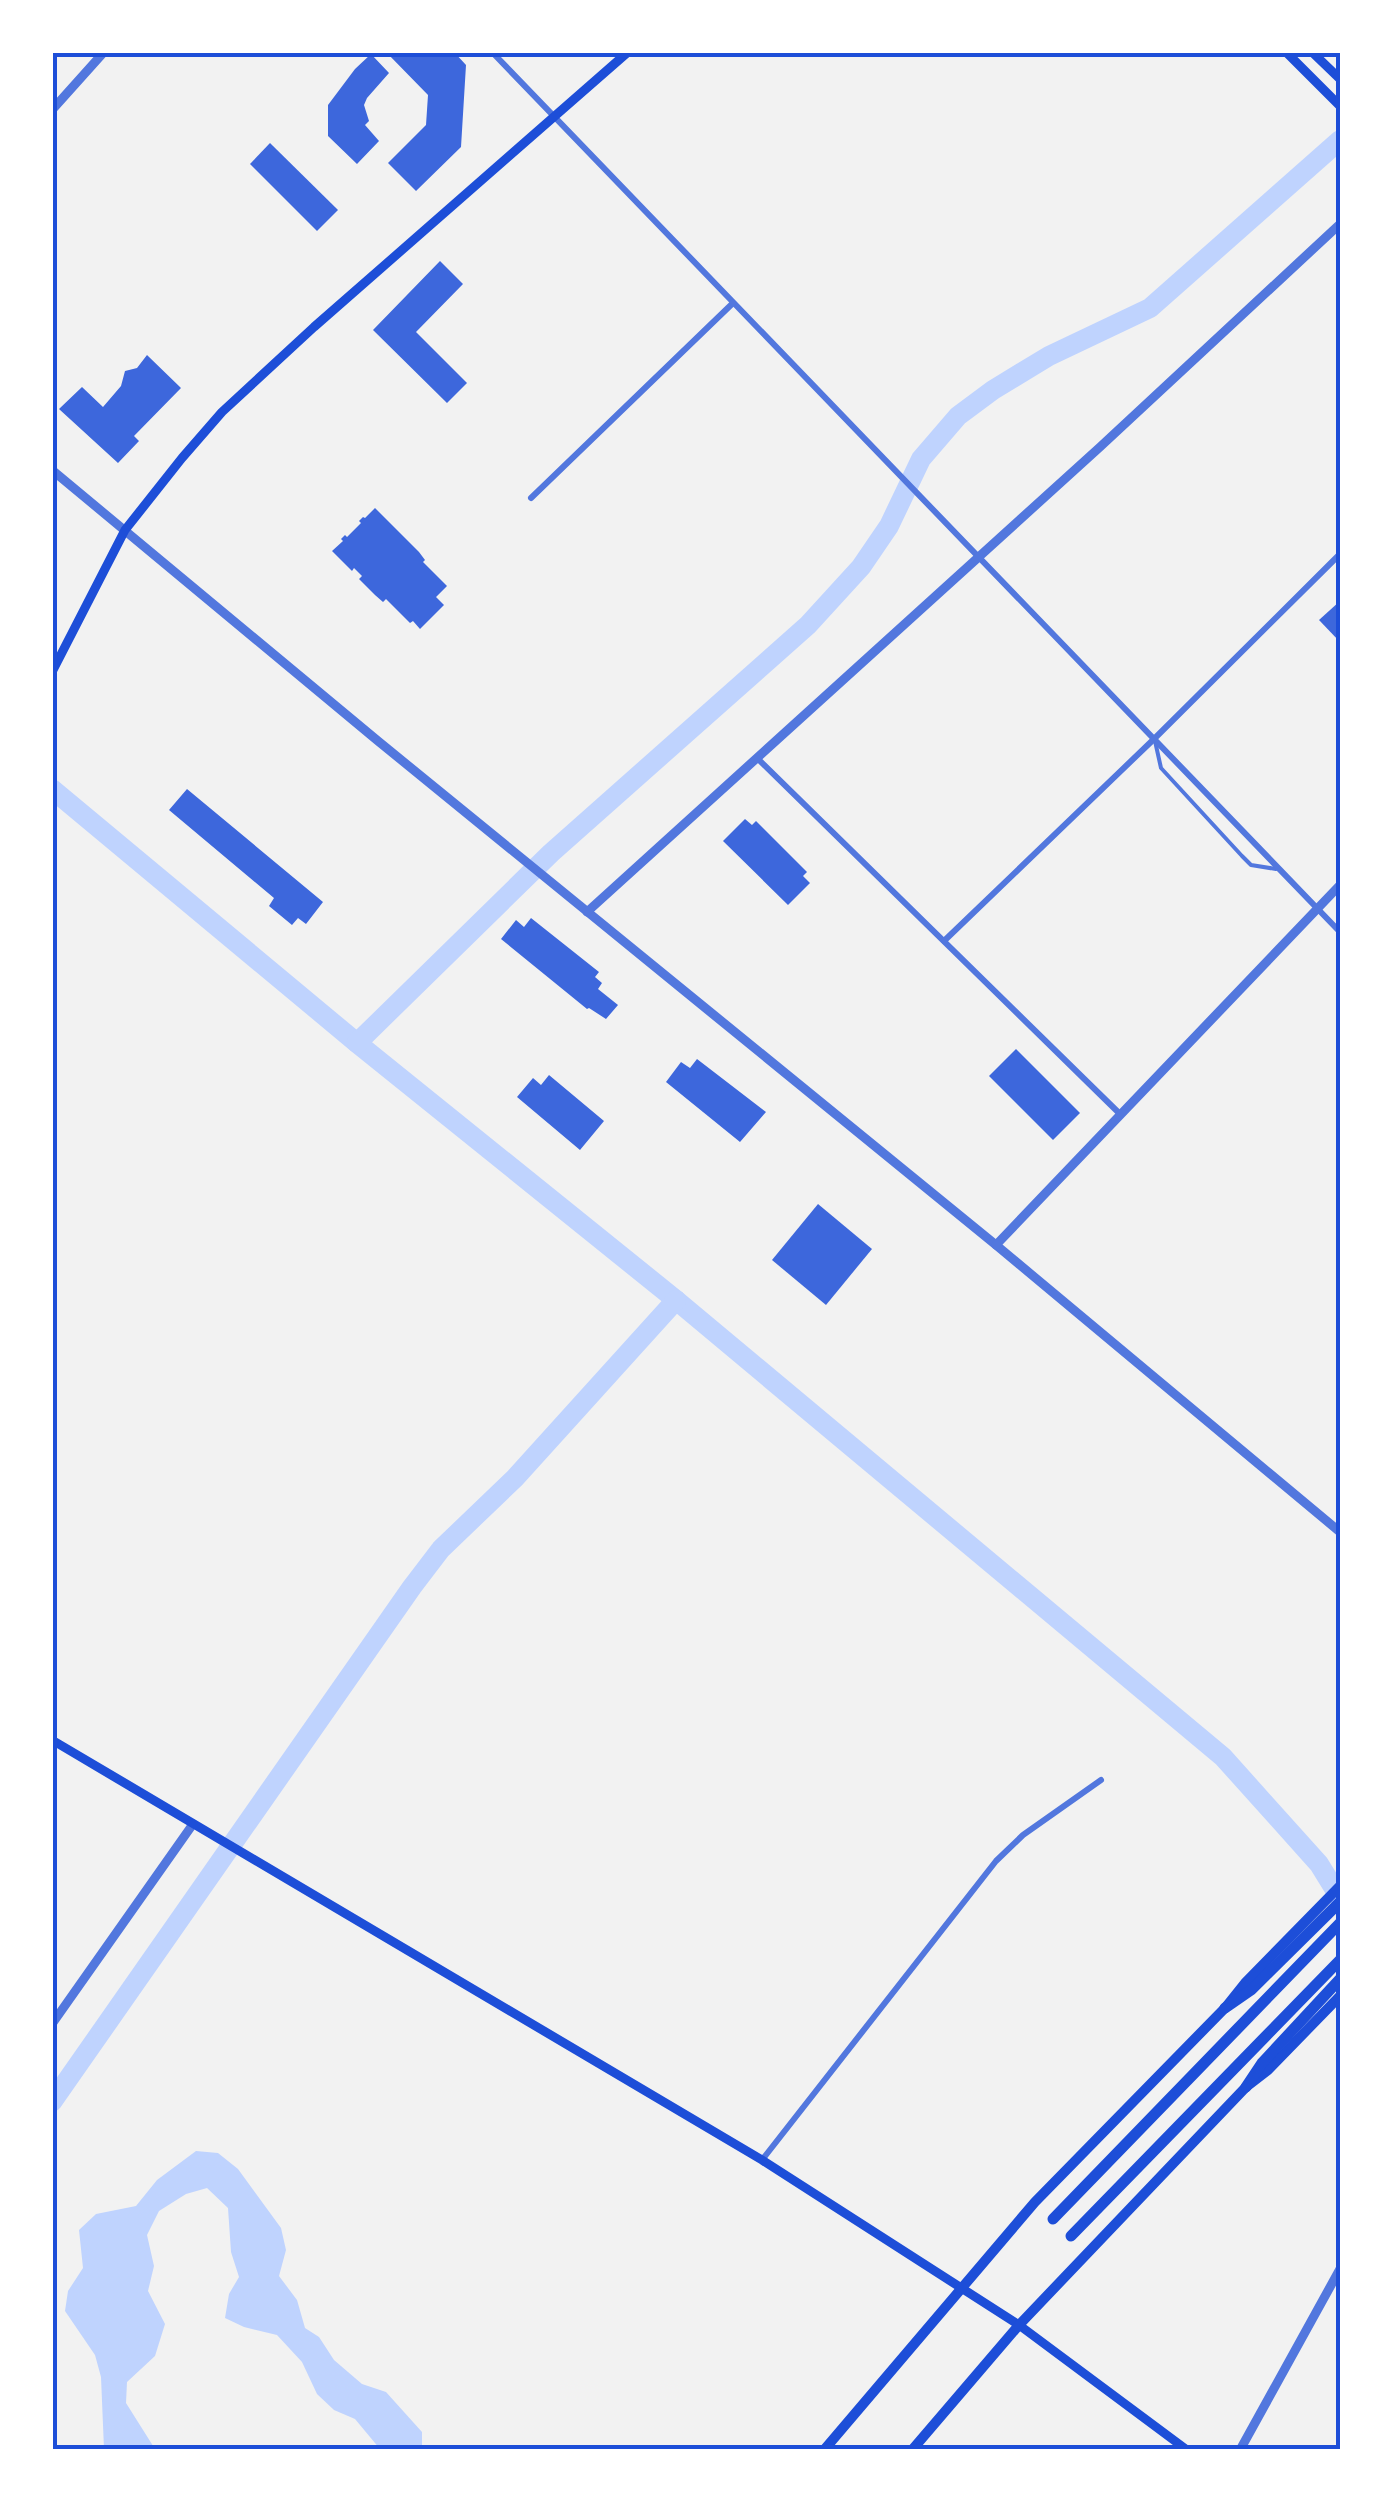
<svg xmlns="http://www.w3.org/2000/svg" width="1393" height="2502" font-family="'DM Sans',sans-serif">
<rect width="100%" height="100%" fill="#f2f2f2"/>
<!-- water -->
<polygon fill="#bfd3fe" points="196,2151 218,2153 238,2169 281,2228 286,2250 279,2276 297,2300 305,2328 319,2337 334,2360 362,2384 386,2392 422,2432 422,2449 380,2449 355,2419 334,2410 317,2394 302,2362 277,2335 244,2327 225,2318 229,2294 239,2277 231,2252 228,2208 207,2188 186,2194 159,2211 147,2235 154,2266 148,2291 165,2324 155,2356 127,2382 126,2403 155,2449 104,2449 101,2377 95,2355 65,2311 68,2291 83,2268 79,2230 96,2214 136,2206 157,2180"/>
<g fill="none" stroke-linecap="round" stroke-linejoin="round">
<!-- river -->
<g stroke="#bfd3fe" stroke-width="20">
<polyline points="52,789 357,1043 676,1300 1223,1757 1319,1864 1340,1898"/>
<polyline points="357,1043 551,853 808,625 861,567 889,526 921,459 958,416 993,390 1049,356 1150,308 1340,140"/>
<polyline points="52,2102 412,1587 441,1549 515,1478 676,1300"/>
</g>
</g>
<!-- building -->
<g fill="#3d67dc">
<polygon points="386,52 454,52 466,65 461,147 416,191 388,163 426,125 428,95"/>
<polygon points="371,54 389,73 367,98 364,105 369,121 365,125 379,141 357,164 328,136 328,105 355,69"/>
<polygon points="270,143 338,210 317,231 250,164"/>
<polygon points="440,261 463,284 416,332 467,383 447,403 373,330"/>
<polygon points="147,355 181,388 134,436 139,441 118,463 59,409 82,387 103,407 121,386 125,371 137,368"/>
<polygon points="375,508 419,552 425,560 423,562 447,586 436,597 444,605 420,629 413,621 410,623 386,599 383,602 375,595 359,579 362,576 354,568 352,571 332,551 343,541 341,539 345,535 347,537 361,523 359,521 363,517 365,518"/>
<polygon points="1340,601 1340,642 1319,620"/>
<polygon points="187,789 323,902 306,924 298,918 292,925 269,906 274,898 169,810"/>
<polygon points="745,819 752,825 756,821 807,872 803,876 810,883 788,905 723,841"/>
<polygon points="531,918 599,972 595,977 602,983 598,989 618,1005 606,1019 589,1008 587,1009 501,939 516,920 524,927"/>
<polygon points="1016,1049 1080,1113 1053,1140 989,1076"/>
<polygon points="697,1059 766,1112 740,1142 666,1082 681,1062 690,1068"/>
<polygon points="549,1075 604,1121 580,1150 517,1097 533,1078 541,1085"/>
<polygon points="818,1204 872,1249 826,1305 772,1260"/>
</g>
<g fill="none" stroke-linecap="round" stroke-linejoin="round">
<!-- service -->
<polyline stroke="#5277de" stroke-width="4" points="1155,741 1161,768 1242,856 1251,865 1276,869"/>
<!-- minor -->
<g stroke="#5277de" stroke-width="6">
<polyline points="492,52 1340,932"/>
<polyline points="531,498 733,303"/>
<polyline points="757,758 1119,1113"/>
<polyline points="944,941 1154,739 1340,554"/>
<polyline points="762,2160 996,1861 1023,1835 1101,1780"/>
</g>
<!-- tertiary -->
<g stroke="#5277de" stroke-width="9">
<polyline points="52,110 104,52"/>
<polyline points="52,470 378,741 996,1245 1340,1532"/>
<polyline points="587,912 1100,447 1340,224"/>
<polyline points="996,1245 1340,885"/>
<polyline points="52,2024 193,1824"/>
<polyline points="1240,2450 1340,2269"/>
</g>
<!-- secondary -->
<g stroke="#1d4ed8" stroke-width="9">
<polyline points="1286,52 1340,106"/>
<polyline points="1312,52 1340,79"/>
<polyline points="52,672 125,530 182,458 222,412 314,327 628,52"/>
<polyline points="52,1740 762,2160 1019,2325 1187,2450"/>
</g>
<!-- primary -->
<g stroke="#1d4ed8" stroke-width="10">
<polyline points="824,2450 1035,2202 1225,2008 1245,1983 1340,1886"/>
<polyline points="912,2450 1019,2325 1246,2087 1268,2070 1340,1996"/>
</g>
<!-- trunk -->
<g stroke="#1d4ed8" stroke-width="11">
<polyline points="1225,2008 1251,1990 1340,1902"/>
<polyline points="1246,2087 1262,2063 1340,1979"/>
<polyline points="1053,2219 1340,1923"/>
<polyline points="1071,2236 1340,1960"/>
</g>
</g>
<!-- border -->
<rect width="1393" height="2502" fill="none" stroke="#ffffff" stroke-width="110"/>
<rect x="55" y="55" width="1283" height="2392" fill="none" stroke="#1d4ed8" stroke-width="4"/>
</svg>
